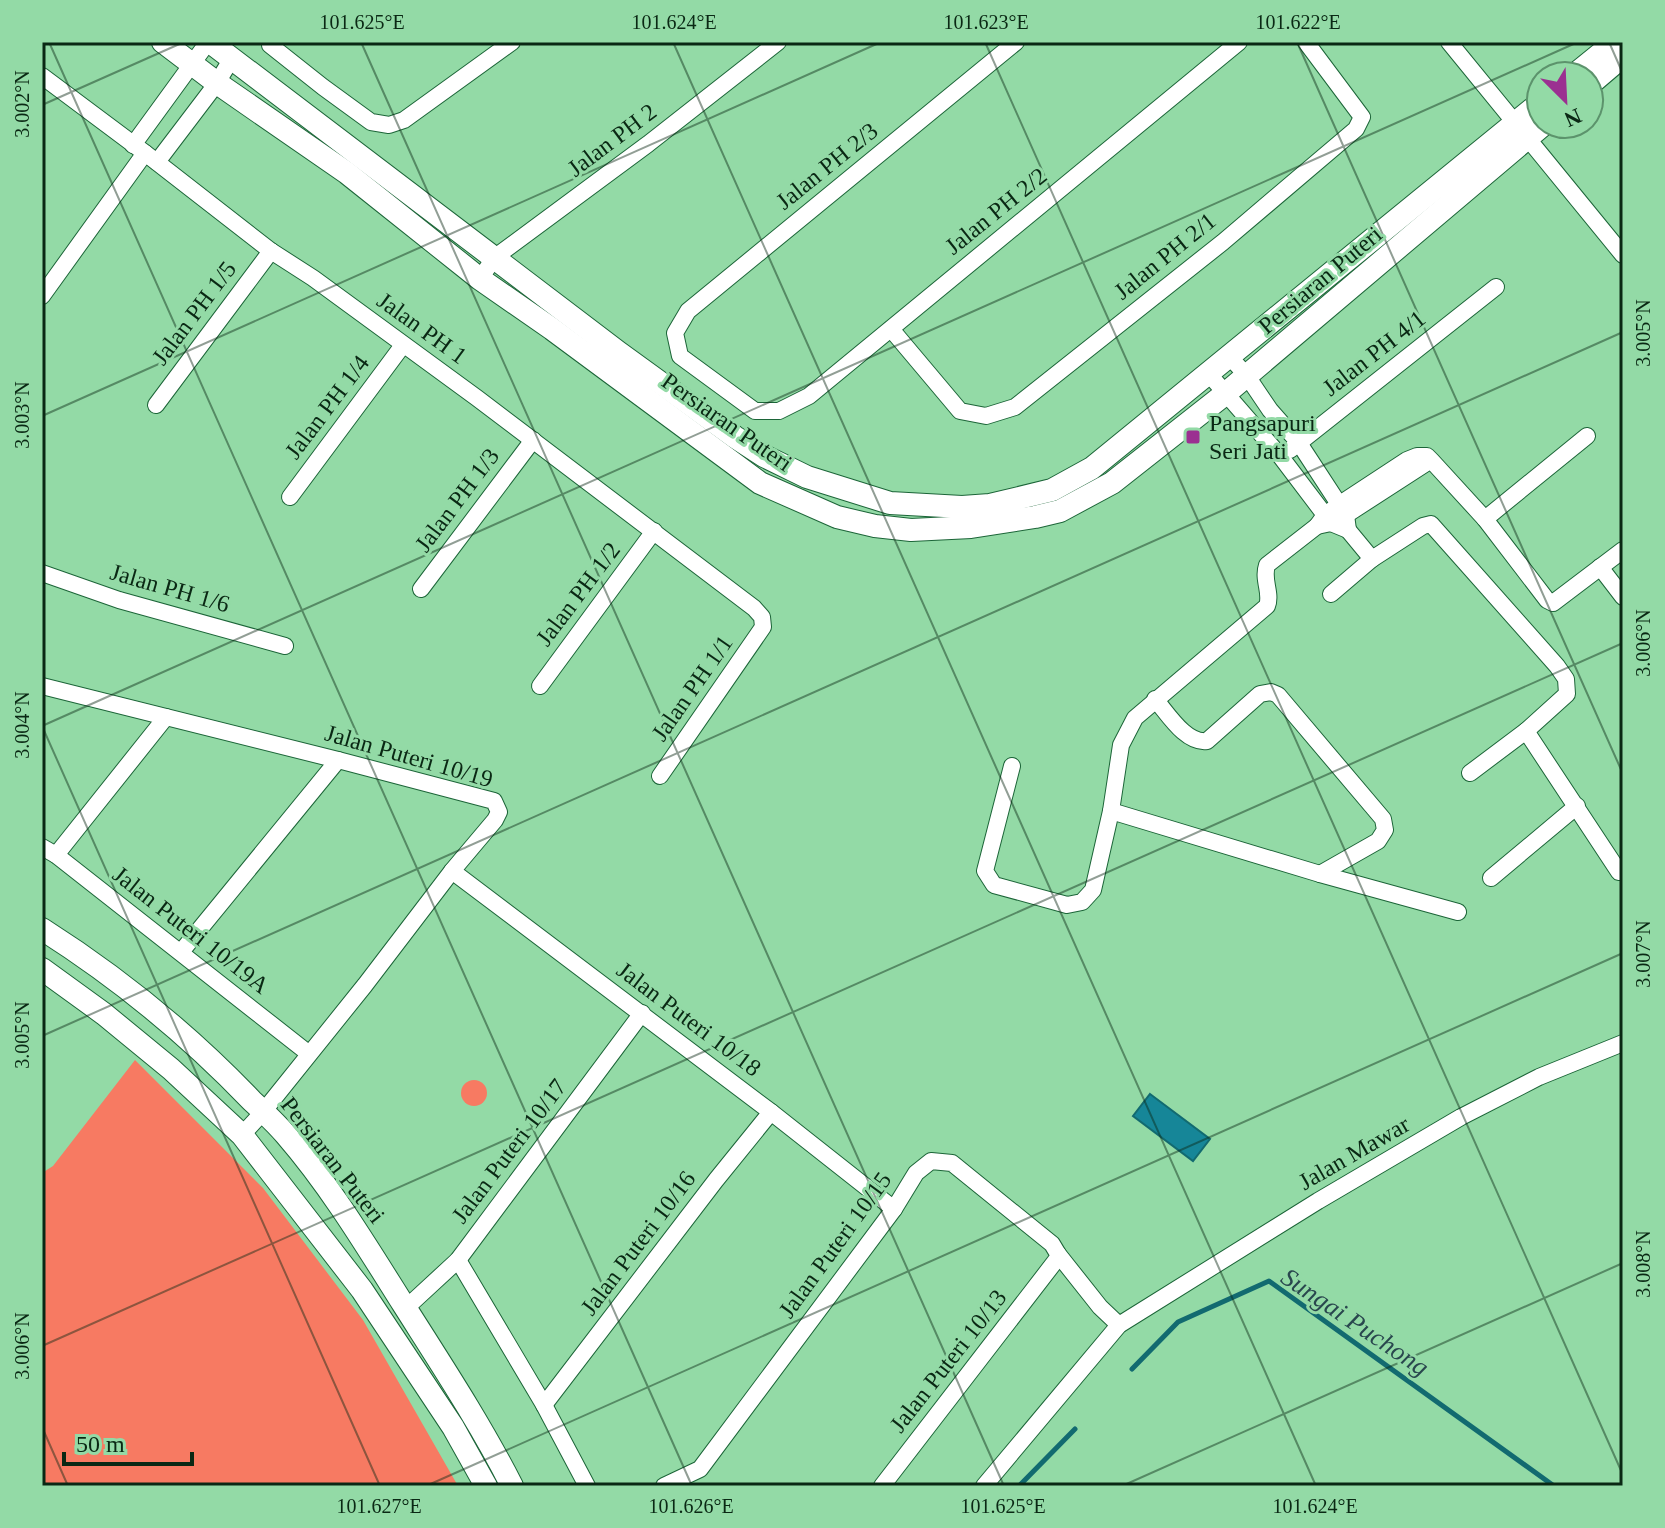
<svg xmlns="http://www.w3.org/2000/svg" width="1665" height="1528" font-family="'Times New Roman',serif">
<rect width="100%" height="100%" fill="#93daa6"/>
<!-- green -->
<g fill="#f77a62">
<polygon points="135,1060 263,1188 363,1320 458,1486 42,1486 42,1173 53,1166"/>
<circle cx="474" cy="1093" r="13"/>
</g>
<!-- water -->
<polygon fill="#168698" stroke="#126a70" stroke-width="2" points="1150,1094 1210,1139 1193,1161 1133,1116"/>
<g fill="none" stroke-linecap="round" stroke-linejoin="round">
<!-- stream -->
<g stroke="#126a70" stroke-width="5">
<polyline points="1132,1369 1178,1322 1269,1281 1554,1486"/>
<polyline points="1019,1486 1075,1429"/>
</g>
<!-- street casing -->
<g stroke="#1c6538" stroke-width="18">
<g id="street">
<polyline points="270,42 270,45 323,87 371,122 389,125 404,120 512,42"/>
<polyline points="1016,42 688,311 675,333 680,356 755,411 779,411 809,396 1239,42"/>
<polyline points="1449,42 1623,255"/>
<polyline points="42,76 145,153 271,251 313,278 477,398 754,608 762,617 763,627 660,776"/>
<polyline points="133,145 208,42"/>
<polyline points="157,162 217,83 232,58"/>
<polyline points="480,279 494,258 648,144 778,42"/>
<polyline points="42,296 145,153"/>
<polyline points="891,329 960,411 986,416 1015,407 1223,242 1356,129 1362,117 1306,42"/>
<polyline points="1208,373 1281,457 1331,523 1348,530 1346,515 1299,443 1270,410 1247,376 1229,356"/>
<polyline points="156,405 271,251"/>
<polyline points="1290,450 1496,287"/>
<polyline points="1431,460 1346,515 1331,523 1317,526 1325,515 1340,504 1407,460 1417,456 1427,456 1431,460 1485,519 1547,600 1553,603 1623,550"/>
<polyline points="290,497 403,345"/>
<polyline points="1485,519 1587,436"/>
<polyline points="1348,530 1372,559"/>
<polyline points="1600,567 1623,597"/>
<polyline points="42,573 119,600 285,646"/>
<polyline points="421,589 533,440"/>
<polyline points="1331,594 1372,559 1423,526 1431,524 1557,666 1566,679 1567,694 1526,731 1470,773"/>
<polyline points="42,686 338,760 494,801 499,812 495,820 452,871 365,985 263,1112 242,1135"/>
<polyline points="540,686 654,531"/>
<path d="M1155,699C1168,714 1186,744 1207,741L1260,694L1271,692L1278,695L1383,819L1385,830L1378,841L1320,874"/>
<polyline points="1526,731 1619,872"/>
<path d="M1012,766L985,871L994,885L1067,905L1082,902L1093,890L1111,811L1121,745L1135,718L1267,606C1272,593 1262,580 1267,565L1317,526"/>
<polyline points="1111,811 1320,874 1458,912"/>
<polyline points="42,847 56,855 308,1053"/>
<polyline points="56,855 166,717"/>
<polyline points="452,871 771,1112 894,1209"/>
<polyline points="1491,878 1577,806"/>
<polyline points="181,952 338,760"/>
<polyline points="1058,1254 1100,1307 1119,1325"/>
<polyline points="458,1260 544,1405 587,1486"/>
<polyline points="406,1308 458,1260 642,1013"/>
<polyline points="544,1405 716,1180 771,1112"/>
<polyline points="664,1486 700,1469 894,1209 916,1173 931,1161 952,1163 1052,1244 1058,1254 1057,1259 882,1486"/>
<polyline points="984,1486 1119,1325 1318,1201 1461,1117 1539,1077 1623,1043"/>
</g>
</g>
<!-- secondary casing -->
<g stroke="#1c6538" stroke-width="24">
<g id="secondary">
<polyline points="163,42 217,83 347,173 480,279 552,329 760,483 837,517 875,526 911,530 971,527 1035,517 1060,511 1112,483 1225,394 1544,124"/>
<polyline points="210,42 618,352 735,437 764,456 807,477 890,503 962,507 990,505 1052,490 1092,468 1541,102"/>
<polyline points="1573,76 1615,42"/>
<polyline points="1589,85 1623,56"/>
<path d="M42,929C119,978 189,1035 252,1101C264,1112 276,1123 286,1135C331,1187 367,1247 403,1304C441,1364 480,1423 512,1486"/>
<polyline points="42,969 104,1014 171,1069 242,1135 362,1290 453,1427 486,1486"/>
</g>
</g>
<!-- street -->
<use href="#street" stroke="#fff" stroke-width="16"/>
<!-- secondary -->
<use href="#secondary" stroke="#fff" stroke-width="22"/>
</g>
<!-- ticks -->
<path fill="none" stroke="#0a2814" stroke-width="2" stroke-opacity="0.45" d="M49,42L692,1486M361,42L1004,1486M673,42L1316,1486M985,42L1623,1475M1297,42L1623,774M1609,42L1623,74M42,105L184,42M42,416L881,42M42,726L380,1486M42,726L1578,42M42,1036L1623,332M42,1346L1623,643M42,1427L68,1486M426,1486L1623,953M1122,1486L1623,1263"/>
<!-- markers -->
<rect fill="#9b3091" stroke="#93daa6" stroke-width="3" x="1185" y="429" width="16" height="16" rx="4"/>
<g text-anchor="middle" dominant-baseline="central" stroke-width="6" stroke-linejoin="round" paint-order="stroke">
<!-- street labels -->
<g font-size="24" fill="#0a2814" stroke="#93daa6">
<text transform="translate(612 140) rotate(-37)">Jalan PH 2</text>
<text transform="translate(827 166) rotate(-39)">Jalan PH 2/3</text>
<text transform="translate(996 211) rotate(-39)">Jalan PH 2/2</text>
<text transform="translate(1165 256) rotate(-39)">Jalan PH 2/1</text>
<text transform="translate(1320 280) rotate(-40)">Persiaran Puteri</text>
<text transform="translate(194 313) rotate(-53)">Jalan PH 1/5</text>
<text transform="translate(422 328) rotate(36)">Jalan PH 1</text>
<text transform="translate(1374 353) rotate(-38)">Jalan PH 4/1</text>
<text transform="translate(327 407) rotate(-53)">Jalan PH 1/4</text>
<text transform="translate(727 422) rotate(35)">Persiaran Puteri</text>
<text transform="translate(457 500) rotate(-53)">Jalan PH 1/3</text>
<text transform="translate(170 588) rotate(16)">Jalan PH 1/6</text>
<text transform="translate(578 594) rotate(-53)">Jalan PH 1/2</text>
<text transform="translate(692 688) rotate(-55)">Jalan PH 1/1</text>
<text transform="translate(409 756) rotate(16)">Jalan Puteri 10/19</text>
<text transform="translate(191 930) rotate(38)">Jalan Puteri 10/19A</text>
<text transform="translate(689 1019) rotate(37)">Jalan Puteri 10/18</text>
<text transform="translate(509 1151) rotate(-53)">Jalan Puteri 10/17</text>
<text transform="translate(1354 1153) rotate(-30)">Jalan Mawar</text>
<text transform="translate(333 1160) rotate(52)">Persiaran Puteri</text>
<text transform="translate(638 1243) rotate(-53)">Jalan Puteri 10/16</text>
<text transform="translate(835 1245) rotate(-54)">Jalan Puteri 10/15</text>
<text transform="translate(948 1361) rotate(-52)">Jalan Puteri 10/13</text>
</g>
<!-- poi labels -->
<g font-size="24" fill="#0a2814" stroke="#93daa6" text-anchor="start">
<text x="1209" y="423">Pangsapuri<tspan x="1209" dy="28">Seri Jati</tspan></text>
</g>
<!-- water labels -->
<g font-size="26" font-style="italic" fill="#29474e" stroke="#93daa6">
<text transform="translate(1355 1322) rotate(34)">Sungai Puchong</text>
</g>
</g>
<!-- border -->
<rect width="1665" height="1528" fill="none" stroke="#93daa6" stroke-width="88"/>
<!-- north arrow -->
<g transform="translate(1565 100) rotate(156)"><circle r="38" fill="#93daa6" stroke="#5c936c" stroke-width="2"/>
<path d="M0-6L14 30L0 20L-14 30Z" fill="#9b3091"/>
<text y="-12" font-size="22" font-weight="bold" text-anchor="middle" fill="#0a2814">N</text>
</g>
<!-- scale -->
<path d="M64 1452v12h128v-12" fill="none" stroke="#0a2814" stroke-width="4"/>
<text x="76" y="1452" font-size="24" fill="#0a2814" stroke="#93daa6" stroke-width="6" paint-order="stroke">50 m</text>
<rect x="44" y="44" width="1577" height="1440" fill="none" stroke="#0a2814" stroke-width="3"/>
<g font-size="20" text-anchor="middle" fill="#0a2814">
<text x="362" y="29">101.625°E</text>
<text x="674" y="29">101.624°E</text>
<text x="986" y="29">101.623°E</text>
<text x="1298" y="29">101.622°E</text>
<text transform="translate(22 104) rotate(-90)" y="7">3.002°N</text>
<text transform="translate(1643 333) rotate(-90)" y="7">3.005°N</text>
<text transform="translate(22 415) rotate(-90)" y="7">3.003°N</text>
<text transform="translate(1643 643) rotate(-90)" y="7">3.006°N</text>
<text transform="translate(22 725) rotate(-90)" y="7">3.004°N</text>
<text transform="translate(1643 954) rotate(-90)" y="7">3.007°N</text>
<text transform="translate(22 1035) rotate(-90)" y="7">3.005°N</text>
<text transform="translate(1643 1264) rotate(-90)" y="7">3.008°N</text>
<text transform="translate(22 1346) rotate(-90)" y="7">3.006°N</text>
<text x="379" y="1513">101.627°E</text>
<text x="691" y="1513">101.626°E</text>
<text x="1003" y="1513">101.625°E</text>
<text x="1315" y="1513">101.624°E</text>
</g>
</svg>
